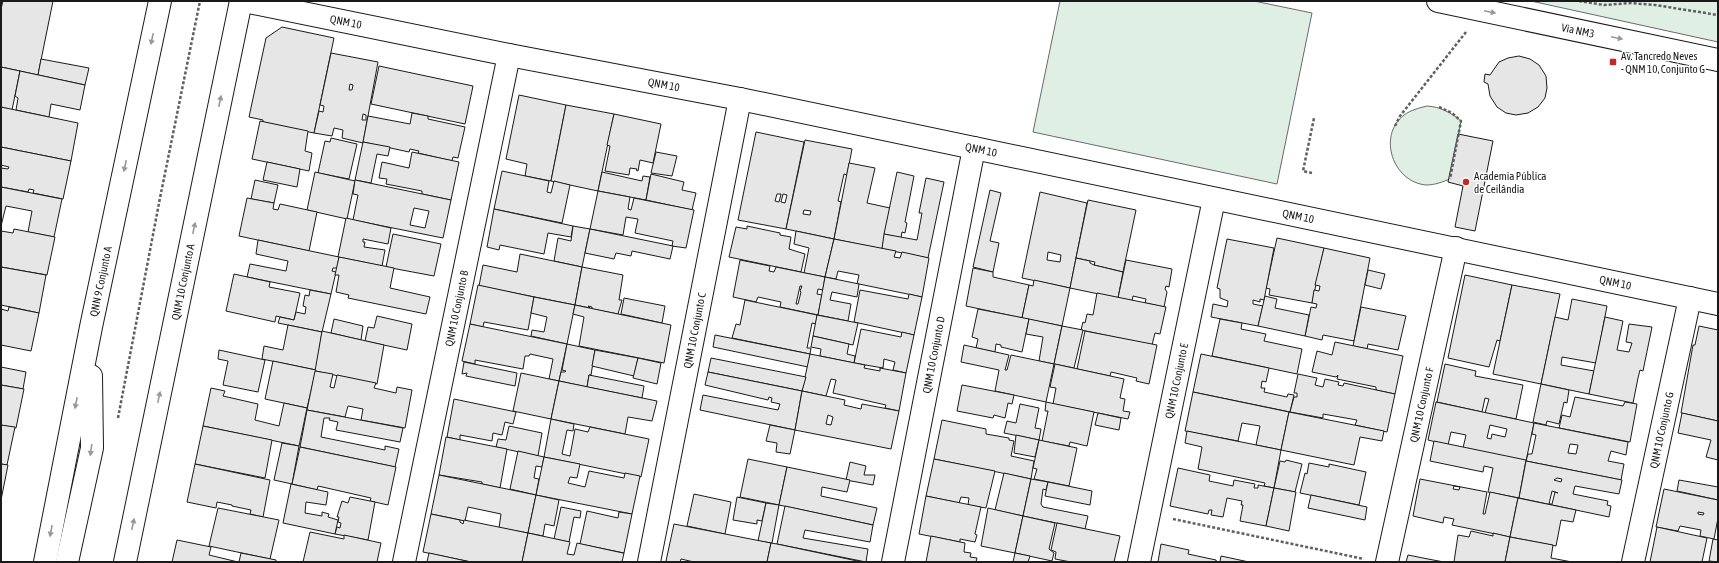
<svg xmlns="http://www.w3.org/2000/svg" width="1719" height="563" font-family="'Asap Condensed',sans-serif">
<rect width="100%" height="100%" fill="#fff"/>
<!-- green -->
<g fill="#e0efe3" stroke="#6a6a6a">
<polygon points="1060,1 1254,1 1312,13 1277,184 1033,132"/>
<polygon points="1531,1 1718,1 1718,42"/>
<path d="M1427,106C1441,107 1450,112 1461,121L1450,179C1442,182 1435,185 1426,185C1393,182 1377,136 1404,115C1411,110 1419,108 1427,106Z"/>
</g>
<!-- building -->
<g fill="#e6e6e6" stroke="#1a1a1a" fill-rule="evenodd">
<polygon points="3,1 53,1 38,75 1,67 1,9"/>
<polygon points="282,27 334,38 314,133 263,122 263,120 249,117 266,38"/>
<path d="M331,53L378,62L363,143L342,138L343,130L334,128L332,136L314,133L319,111L323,112L324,106L320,105ZM350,84L353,85L352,90H349ZM363,114L366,115V120H362Z"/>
<polygon points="1519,56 1530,59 1539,65 1546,76 1547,88 1545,98 1538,107 1528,113 1516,115 1506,113 1497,107 1490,96 1488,84 1484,82 1485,74 1490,75 1499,62 1508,58"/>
<polygon points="41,59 89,68 85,85 38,75"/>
<polygon points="379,66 473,86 465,124 371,104"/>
<polygon points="1,67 20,71 12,110 1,107"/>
<polygon points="20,71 85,85 80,110 51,104 49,117 16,110 18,98 15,96"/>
<polygon points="519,95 566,105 551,181 525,176 527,164 506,159"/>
<polygon points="566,105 614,114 598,191 551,181"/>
<polygon points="1,107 78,123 71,161 1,147"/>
<polygon points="412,113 428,116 428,119 465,127 458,158 453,157 452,161 418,153 419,151 410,149 409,152 363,142 368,116 410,124"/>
<polygon points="614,114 661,124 653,163 640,160 638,171 636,170 637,169 630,168 629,175 605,171 610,146 607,145"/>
<polygon points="260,121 308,131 305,151 312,153 309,171 252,159"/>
<path d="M756,132L804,142L786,229L738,220ZM777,194H781L779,202L775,201ZM783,194L787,195L785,203L781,202Z"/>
<polygon points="1458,134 1493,141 1475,231 1455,227 1463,186 1448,182"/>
<polygon points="331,138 357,144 349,179 318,173 325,141 330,142"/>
<path d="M805,140L852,149L847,175L844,174L838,201L841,202L834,239L786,229ZM804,210L811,211L810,215L803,214Z"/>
<polygon points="363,142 390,147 388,156 377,154 371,183 355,180"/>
<polygon points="1,147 71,161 63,199 33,193 34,190 29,189 28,192 1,187 1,168 8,169 9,167 1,165"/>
<polygon points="412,152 459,162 451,200 422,194 422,191 386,184 387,179 379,178 382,162 409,168"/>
<polygon points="656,152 677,156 672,176 651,173"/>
<polygon points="267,162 300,169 297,187 263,180"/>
<polygon points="849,163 875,168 867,203 890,208 882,249 834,239"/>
<polygon points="502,171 549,181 547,192 551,193 554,181 570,185 562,223 494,209"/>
<polygon points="315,172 355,181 347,219 307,210"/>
<polygon points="602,172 642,181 643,176 650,177 646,200 598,191"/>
<polygon points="897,172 914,176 905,222 907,223 905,233 902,232 901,238 884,234"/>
<polygon points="651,174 684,182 682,190 696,193 692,210 646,200"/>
<polygon points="926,178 944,182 928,258 882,249 884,234 917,240 922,213 919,213"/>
<polygon points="255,180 278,185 274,203 251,199"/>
<path d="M355,180L451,200L443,238L353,220L358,195L353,194ZM414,208L429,211L425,228L410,225Z"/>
<polygon points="1,187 62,199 54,237 28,232 32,211 6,206 1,226"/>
<polygon points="990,190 1001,193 990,241 999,243 993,272 973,267"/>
<polygon points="598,191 630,197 628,209 631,210 634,198 694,210 686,248 672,246 673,241 635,233 638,219 626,217 623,235 590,229"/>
<path d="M1040,192L1087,203L1070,288L1022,278ZM1048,252L1061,255L1060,262L1047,260Z"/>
<polygon points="247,198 274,203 273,209 278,210 280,204 317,212 309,251 239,236"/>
<polygon points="1088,200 1136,210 1123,272 1094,265 1095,262 1076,258"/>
<polygon points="494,209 573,226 571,237 548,233 544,254 500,245 499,250 487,247"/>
<polygon points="346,218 391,228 388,244 363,239 363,242 365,242 364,247 385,250 382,266 338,257"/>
<polygon points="573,226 590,229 582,267 554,261 558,238 571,241"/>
<polygon points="747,226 780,233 780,235 791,237 789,249 805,254 801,272 729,257 736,227 747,229"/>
<polygon points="14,229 55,237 47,275 1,267 1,231 13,233"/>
<polygon points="590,229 673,246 670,259 632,251 631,256 616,253 614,259 585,253"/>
<polygon points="796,231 834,239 825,277 804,273 809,248 794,244"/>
<polygon points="393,234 441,244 434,276 386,267"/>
<polygon points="1277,238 1324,248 1312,303 1269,295 1270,289 1266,288"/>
<polygon points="834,239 896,251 894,257 900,258 902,252 929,258 922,297 859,284 857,284 859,275 838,271 836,279 825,277"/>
<polygon points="1227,239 1274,248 1264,300 1260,299 1260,302 1253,300 1253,304 1263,306 1258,326 1211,317 1213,304 1227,307 1228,301 1220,298 1220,289 1217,288"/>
<polygon points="258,240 339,257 337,268 333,268 332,271 336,272 331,294 247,277 250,264 286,271 288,261 256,254"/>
<polygon points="1324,248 1370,258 1354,341 1323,335 1322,340 1305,336 1311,307 1316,308 1317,304 1312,303 1314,290 1319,291 1320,286 1315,285"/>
<polygon points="520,254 582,267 575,305 479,286 483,265 517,272"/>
<polygon points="339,257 394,268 390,288 430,297 426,314 348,298 349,295 336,292 339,275 335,275"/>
<polygon points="1076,258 1090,261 1090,263 1094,265 1123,272 1118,298 1070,288"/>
<path d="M740,260L770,266L769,271L774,272L776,267L825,277L823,290L818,289L817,294L822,295L818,315L780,307L781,302L758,297L756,302L733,297ZM800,286H802L800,291L801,292L798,304H796Z"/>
<polygon points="1126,260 1172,269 1169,287 1166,286 1165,289 1167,292 1164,307 1145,303 1146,299 1133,296 1132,301 1118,298"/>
<polygon points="1,267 46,275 39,313 1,305"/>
<polygon points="582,267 623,275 619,300 622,300 618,314 592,309 592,307 588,306 590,308 575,305"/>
<polygon points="973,268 993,272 993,277 1029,285 1022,318 966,306"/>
<polygon points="1368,270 1385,274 1381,289 1365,285"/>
<polygon points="234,274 270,282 269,287 300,293 294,320 276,316 275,322 226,311"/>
<polygon points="1465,275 1512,285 1500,341 1497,340 1489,367 1448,358"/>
<polygon points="825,277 859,284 857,297 832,292 830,300 851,304 848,321 818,315"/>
<polygon points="1034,280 1070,288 1062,326 1022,318 1029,285 1033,286"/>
<polygon points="478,285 534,297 528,330 484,322 483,327 470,324"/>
<polygon points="1512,285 1560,294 1541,384 1493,374"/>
<polygon points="310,290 331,294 322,332 278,323 280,317 294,320 296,312 305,314 306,307 303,306 305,295 309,296"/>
<polygon points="860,290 908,299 909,294 922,297 914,335 854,322"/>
<polygon points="1097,293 1166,307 1160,334 1155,333 1152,345 1081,330 1083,322 1085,323 1087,314 1093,315"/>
<polygon points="1265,296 1277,299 1275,308 1309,315 1305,336 1258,326"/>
<polygon points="534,297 575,305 567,344 531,336 532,330 544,332 547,317 531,313"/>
<polygon points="624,298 665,306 662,323 621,314"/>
<polygon points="1572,299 1607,306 1596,363 1562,357 1561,365 1594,371 1589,394 1541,384 1555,317 1568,320"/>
<polygon points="745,300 817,315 816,324 812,323 807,348 811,348 810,354 732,338 736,324 740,325"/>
<polygon points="575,305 671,325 664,363 579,346 584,317 573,314"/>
<polygon points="9,307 39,313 31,351 1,345 1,309 8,311"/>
<polygon points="1361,307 1406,316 1398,350 1368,344 1367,349 1353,346"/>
<polygon points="978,309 1029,319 1022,352 1001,347 1001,345 996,344 995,352 976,348 978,339 972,337"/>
<polygon points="817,315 858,323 853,345 813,336"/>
<polygon points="377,316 412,324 407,350 365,341 368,327 374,328"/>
<polygon points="1605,317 1623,321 1617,350 1629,352 1632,343 1626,342 1629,324 1652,327 1643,371 1640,370 1638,378 1633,403 1589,394"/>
<polygon points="334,319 363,326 361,340 331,333"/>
<polygon points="1029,319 1062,326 1054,364 1039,361 1043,337 1026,334"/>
<polygon points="1220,319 1242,323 1241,329 1266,334 1264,341 1302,349 1297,374 1212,356"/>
<polygon points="470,324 567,344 559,381 549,379 553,359 530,354 529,356 525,356 523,369 475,360 475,364 462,361"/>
<polygon points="288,325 322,332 316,370 262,359 264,346 283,350"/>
<polygon points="1062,326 1083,330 1074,368 1054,364"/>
<polygon points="1699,326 1718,330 1718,421 1681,413 1693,345 1695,345"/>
<polygon points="861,329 901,337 902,332 914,335 906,373 893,370 895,362 884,359 883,368 854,363"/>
<polygon points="322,331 384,345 377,384 315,371"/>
<polygon points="1085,331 1157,345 1149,384 1136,381 1137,378 1111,372 1110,376 1077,369"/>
<polygon points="715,335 810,354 808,367 713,347"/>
<polygon points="813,336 849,344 847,354 855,356 854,363 820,356 821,349 811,347"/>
<polygon points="1335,342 1403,356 1395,394 1376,390 1376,387 1337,379 1338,375 1336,377 1312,372 1317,351 1332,355"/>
<polygon points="567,344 595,350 591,375 589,375 587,387 559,381 561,372 565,372 566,371 562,370"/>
<polygon points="964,345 1009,355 1005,370 1007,370 1011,355 1054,364 1046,402 995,391 999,370 961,362"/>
<polygon points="219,350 265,360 258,392 223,385 228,361 218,359"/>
<polygon points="595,350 638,358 634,376 592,366"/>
<polygon points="810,354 865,365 864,368 880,371 880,368 906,373 899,411 885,408 886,405 833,393 836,380 831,379 826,396 802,391"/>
<polygon points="1201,354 1269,368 1266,382 1262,381 1261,388 1265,388 1264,392 1287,397 1288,394 1294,395 1290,412 1193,392"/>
<polygon points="638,358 661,363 657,384 633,378"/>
<polygon points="711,358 806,377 802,391 708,372"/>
<polygon points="273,361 316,370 307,408 265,399"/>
<polygon points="464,362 517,373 515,386 466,376 467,373 462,374"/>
<polygon points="1055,364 1124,379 1120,398 1125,399 1123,411 1130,412 1128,419 1053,404 1056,388 1050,387"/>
<polygon points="1445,364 1476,371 1475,376 1523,385 1516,419 1485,413 1489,399 1485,398 1482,412 1437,402"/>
<polygon points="1,367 26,372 23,389 1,385"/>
<polygon points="315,371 333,374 330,387 334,388 337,375 376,383 374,388 396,393 397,387 412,390 405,428 361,420 363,409 348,406 345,417 307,410"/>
<polygon points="708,372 802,391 795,430 700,410 703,395 778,410 780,404 771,402 772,398 769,397 768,400 705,385"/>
<polygon points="521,373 559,381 551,419 513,411"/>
<polygon points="1298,374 1317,378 1315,385 1323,387 1325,379 1339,382 1338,385 1343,386 1344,383 1395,394 1387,432 1355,425 1357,420 1323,414 1323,418 1290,412 1294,397 1297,397 1297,393 1294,393"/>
<polygon points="589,375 644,386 642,398 587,387"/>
<polygon points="559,381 657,401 652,421 628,417 625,434 551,419"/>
<polygon points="1541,384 1569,390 1567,403 1564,402 1559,424 1547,421 1546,425 1533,422"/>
<polygon points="1,385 24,389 16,428 1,425"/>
<polygon points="962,385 1014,395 1012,404 1008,403 1005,418 994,415 993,418 957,411"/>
<polygon points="211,388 225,391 223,396 258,404 255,420 279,426 284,403 307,408 299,446 203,426"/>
<path d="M802,391L845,400L844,405L861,409L862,404L899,411L891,449L795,430ZM828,415L833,417L831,425L826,424Z"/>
<polygon points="1193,392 1289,412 1281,450 1256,445 1260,426 1242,423 1238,441 1185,431"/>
<polygon points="1575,397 1623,406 1625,402 1637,404 1630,442 1559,428 1562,415 1570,417"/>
<polygon points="454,399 516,412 513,424 505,422 502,435 493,433 492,441 460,435 460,440 447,437"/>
<polygon points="1046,402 1094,412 1087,446 1070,442 1069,446 1042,441 1048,411 1045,411"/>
<path d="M1436,402L1534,423L1526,461L1463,448L1466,435L1451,432L1448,445L1428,440ZM1490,425L1507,429L1505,437L1492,434L1491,439L1487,438Z"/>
<polygon points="1020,404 1039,408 1035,428 1041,429 1039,440 1004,433 1007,421 1016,423"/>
<polygon points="307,410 403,428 400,442 336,430 338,422 329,420 330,418 324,418 321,437 385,450 385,446 399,449 395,467 300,447"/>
<polygon points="1289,412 1384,431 1382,441 1360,437 1354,465 1281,450"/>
<polygon points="1098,413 1121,418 1119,430 1095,425"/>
<polygon points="1682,413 1718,421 1718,460 1706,457 1711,440 1678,433"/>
<polygon points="551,419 574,424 573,431 567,430 562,454 570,456 575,429 588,432 590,427 649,439 641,477 544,457"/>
<polygon points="942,420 986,429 986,434 1009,438 1009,440 1014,441 1011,456 1034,461 1031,479 934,459"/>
<path d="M1534,423L1628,442L1626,455L1611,451L1608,461L1624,464L1621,480L1526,461L1528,454H1532L1536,435L1532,434ZM1570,444L1578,445L1576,454L1568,453Z"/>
<polygon points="1,425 15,427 7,465 1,464"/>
<polygon points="770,425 795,430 790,454 776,452 777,443 766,441"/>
<polygon points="203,426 272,440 265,478 195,464"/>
<polygon points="509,426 542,433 538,456 496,447 498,439 506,440"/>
<polygon points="1187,431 1281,450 1274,488 1264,486 1265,483 1198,469 1202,447 1185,443"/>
<polygon points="1016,435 1039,440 1035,457 1014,453"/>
<polygon points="446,437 507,449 500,488 482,484 482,482 439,475"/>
<polygon points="1039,440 1077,448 1069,486 1034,479 1037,469 1033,468"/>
<polygon points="1434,441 1526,460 1519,498 1488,492 1493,468 1484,466 1483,472 1430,461"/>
<polygon points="282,443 299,446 292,484 274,480"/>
<polygon points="300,447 396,467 388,505 370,501 371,498 318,486 317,490 292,484"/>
<polygon points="518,451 544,457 542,467 536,466 534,478 539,479 536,495 510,489"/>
<polygon points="544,457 580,464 577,478 570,477 568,483 585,487 589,471 624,478 625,473 640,476 632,514 536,495"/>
<polygon points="748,459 787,467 779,505 740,497"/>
<polygon points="934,459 995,471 986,508 968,505 969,498 961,497 959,503 926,496"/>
<polygon points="1286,460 1302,464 1295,492 1274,488 1280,461 1285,462"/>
<path d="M1526,461L1622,480L1619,494L1575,486L1573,494L1608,501L1607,505L1611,506L1609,517L1519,498ZM1557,478L1562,479L1561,482L1554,480ZM1552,491L1558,493L1555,492L1552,504H1549Z"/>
<polygon points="850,462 866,466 864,475 875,475 873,485 846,480"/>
<polygon points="1309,463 1329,467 1329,464 1366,472 1359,505 1300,493 1305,473 1307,474"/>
<polygon points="1,464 8,465 1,500"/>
<polygon points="195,464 270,480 263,517 250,514 251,510 232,506 232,505 217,502 216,508 187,502"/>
<polygon points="787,467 850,480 847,492 822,487 821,496 877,508 873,525 779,505"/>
<polygon points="1178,468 1210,475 1209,481 1233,486 1234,480 1255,484 1254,488 1258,488 1258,485 1274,488 1266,526 1240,521 1243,505 1241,505 1242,501 1227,498 1223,517 1211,515 1212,510 1209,510 1208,514 1170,506"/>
<polygon points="1004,473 1031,479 1023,516 995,510"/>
<polygon points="439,475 536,495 528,533 499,528 501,514 468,507 465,521 431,514"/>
<polygon points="1031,479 1048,482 1046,490 1043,489 1041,504 1043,507 1088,516 1085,529 1023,516"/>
<path d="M1420,479L1487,492L1483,514H1485L1490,492L1518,498L1510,537L1452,525L1454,519L1444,517L1443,523L1413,516ZM1454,486L1460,487L1459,490L1453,489Z"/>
<polygon points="1679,480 1718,487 1718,500 1677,491"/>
<polygon points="1048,482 1092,491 1090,505 1045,496"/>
<polygon points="291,484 328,492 326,505 306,502 305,513 322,516 322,512 329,514 328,517 338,520 335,534 283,523"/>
<polygon points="1274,488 1296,492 1289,531 1266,526"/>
<path d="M1664,489L1718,500V518L1714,539L1700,536L1701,530L1680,526L1678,531L1656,527ZM1698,512L1704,513L1703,515L1698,514Z"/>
<polygon points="694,494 731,502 725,534 687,526"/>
<polygon points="536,495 559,500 554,526 545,524 543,536 528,533"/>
<polygon points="1311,495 1367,507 1365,520 1308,508"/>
<polygon points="926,496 981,507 975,534 977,535 975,542 960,539 960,542 919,534"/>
<polygon points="350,497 375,502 368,540 335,534 337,527 340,528 341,523 338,522 339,517 337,517 342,501 348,503"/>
<polygon points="737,497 766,503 762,521 757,520 757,524 733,520"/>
<polygon points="1518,498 1576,510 1573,522 1561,520 1556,546 1510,537"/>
<polygon points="766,503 779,505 772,543 758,541"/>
<polygon points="785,506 873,525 870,542 805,530 803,538 868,549 866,562 777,544"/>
<polygon points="561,507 581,511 580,518 574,517 569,542 554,539"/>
<polygon points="218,508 279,520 270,559 209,546"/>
<polygon points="988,508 1023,516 1015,553 981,546"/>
<polygon points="587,511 618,518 619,512 632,514 624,553 580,544"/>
<polygon points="431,514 460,520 460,522 463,524 464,520 528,533 522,562 471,562 423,552"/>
<polygon points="1023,516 1055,523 1049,549 1054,553 1052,561 1015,553"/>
<polygon points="1057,523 1120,536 1114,562 1071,562 1055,559 1056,552 1051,550"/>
<polygon points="674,524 771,543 767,562 694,562 681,559 680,562 668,562 666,561"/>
<polygon points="1657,527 1707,538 1702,562 1650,562"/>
<polygon points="1471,531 1493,536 1493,533 1510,537 1505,562 1454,562 1458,535 1469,537"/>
<polygon points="310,532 344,539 344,535 381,543 377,562 303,562"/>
<polygon points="528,533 570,542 567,554 574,555 577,543 623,553 624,553 622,562 522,562"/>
<polygon points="931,536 965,543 964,552 971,553 970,557 977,558 976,562 926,562"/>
<polygon points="1510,537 1553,545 1551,558 1572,562 1505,562"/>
<polygon points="1713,539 1718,540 1718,562 1709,561"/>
<polygon points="177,540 211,547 209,555 238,562 172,562"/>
<polygon points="771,543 777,544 862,562 767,562"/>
<polygon points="1161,544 1189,550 1188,554 1216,560 1216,561 1219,562 1158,562"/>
<polygon points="241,553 276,560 276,562 239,562"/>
<polygon points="429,553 471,562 427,562"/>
<polygon points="1015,553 1030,556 1028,562 1013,562"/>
<polygon points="1408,555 1428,559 1444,562 1406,562"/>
<polygon points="1221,556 1249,562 1220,562"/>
</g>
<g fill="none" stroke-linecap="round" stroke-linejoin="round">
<!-- street casing -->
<g stroke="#1a1a1a" stroke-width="24">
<g id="street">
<path id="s1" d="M404,562L509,55"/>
<path id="s2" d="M649,562L740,99"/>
<path id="s3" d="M893,562L974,148"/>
<path id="s4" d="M1139,562L1214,199"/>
<path id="s5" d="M1387,562L1456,248"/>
<path id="s6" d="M1633,562L1690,298"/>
</g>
</g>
<!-- secondary casing -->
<g stroke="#1a1a1a" stroke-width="24">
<g id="secondary">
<path id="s7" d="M244,1L509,55L740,99L1718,304"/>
<path id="s8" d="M1438,1L1718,60"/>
<path id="s9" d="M45,562L91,327L160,1"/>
<polyline points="67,562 92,448 91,376"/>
<path id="s10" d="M125,562L241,1"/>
</g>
</g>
<!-- path -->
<g stroke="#5f5f5f" stroke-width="2.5" stroke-dasharray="3 2" stroke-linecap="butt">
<polyline points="1579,1 1604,5 1631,3 1655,5 1718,15"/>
<polyline points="1439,107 1452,113 1461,121 1450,179"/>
<polyline points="1395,126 1400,116 1466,32"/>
<polyline points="1312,173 1303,171 1314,118"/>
<polyline points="118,418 160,198 200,1"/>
<polyline points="1173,519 1364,559"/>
</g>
<!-- street -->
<use href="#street" stroke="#fff" stroke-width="22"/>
<!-- secondary -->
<use href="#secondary" stroke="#fff" stroke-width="22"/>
</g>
<!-- one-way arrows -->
<defs><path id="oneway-solid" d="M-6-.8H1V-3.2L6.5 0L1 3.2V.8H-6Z"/></defs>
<g fill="#989898">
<use href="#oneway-solid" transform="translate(1490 12) rotate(12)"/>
<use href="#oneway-solid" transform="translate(1617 38) rotate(12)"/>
<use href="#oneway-solid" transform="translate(152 39) rotate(102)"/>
<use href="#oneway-solid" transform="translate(220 101) rotate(-78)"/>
<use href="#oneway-solid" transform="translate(125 166) rotate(102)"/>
<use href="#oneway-solid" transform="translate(194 228) rotate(-78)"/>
<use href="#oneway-solid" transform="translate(159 397) rotate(-78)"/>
<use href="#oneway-solid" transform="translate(76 403) rotate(101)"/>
<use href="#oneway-solid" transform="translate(91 450) rotate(98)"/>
<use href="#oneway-solid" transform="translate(133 524) rotate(-78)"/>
<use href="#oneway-solid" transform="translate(51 531) rotate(101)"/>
</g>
<!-- markers -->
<g fill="#c62828" stroke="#fff" stroke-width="1.5">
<rect x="1609" y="58" width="8" height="8" rx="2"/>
<circle cx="1466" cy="182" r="4"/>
</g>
<g text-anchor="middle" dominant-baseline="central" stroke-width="3" stroke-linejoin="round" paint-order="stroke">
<!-- street labels -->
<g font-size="11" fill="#1a1a1a" stroke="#fff">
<text stroke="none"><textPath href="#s7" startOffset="104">QNM 10</textPath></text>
<text stroke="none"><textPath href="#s8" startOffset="143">Via NM3</textPath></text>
<text stroke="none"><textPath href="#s7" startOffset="428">QNM 10</textPath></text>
<text stroke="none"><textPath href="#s7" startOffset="752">QNM 10</textPath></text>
<text stroke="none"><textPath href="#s7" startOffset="1076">QNM 10</textPath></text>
<text stroke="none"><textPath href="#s9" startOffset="286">QNN 9 Conjunto A</textPath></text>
<text stroke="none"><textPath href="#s10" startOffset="286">QNM 10 Conjunto A</textPath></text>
<text stroke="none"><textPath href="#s7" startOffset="1400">QNM 10</textPath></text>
<text stroke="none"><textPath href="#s1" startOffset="259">QNM 10 Conjunto B</textPath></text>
<text stroke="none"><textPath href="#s2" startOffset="236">QNM 10 Conjunto C</textPath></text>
<text stroke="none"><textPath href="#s3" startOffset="211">QNM 10 Conjunto D</textPath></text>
<text stroke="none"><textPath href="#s4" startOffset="185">QNM 10 Conjunto E</textPath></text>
<text stroke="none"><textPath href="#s5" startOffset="161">QNM 10 Conjunto F</textPath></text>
<text stroke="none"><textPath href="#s6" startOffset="135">QNM 10 Conjunto G</textPath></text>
</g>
<!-- poi labels -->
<g font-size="11" fill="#1a1a1a" stroke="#fff" text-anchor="start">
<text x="1621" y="56">Av. Tancredo Neves<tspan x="1621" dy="13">- QNM 10, Conjunto G</tspan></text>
<text x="1474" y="176">Academia Pública<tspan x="1474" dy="13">de Ceilândia</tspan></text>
</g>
</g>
<!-- border -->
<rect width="1719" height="563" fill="none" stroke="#1a1a1a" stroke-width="4"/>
</svg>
